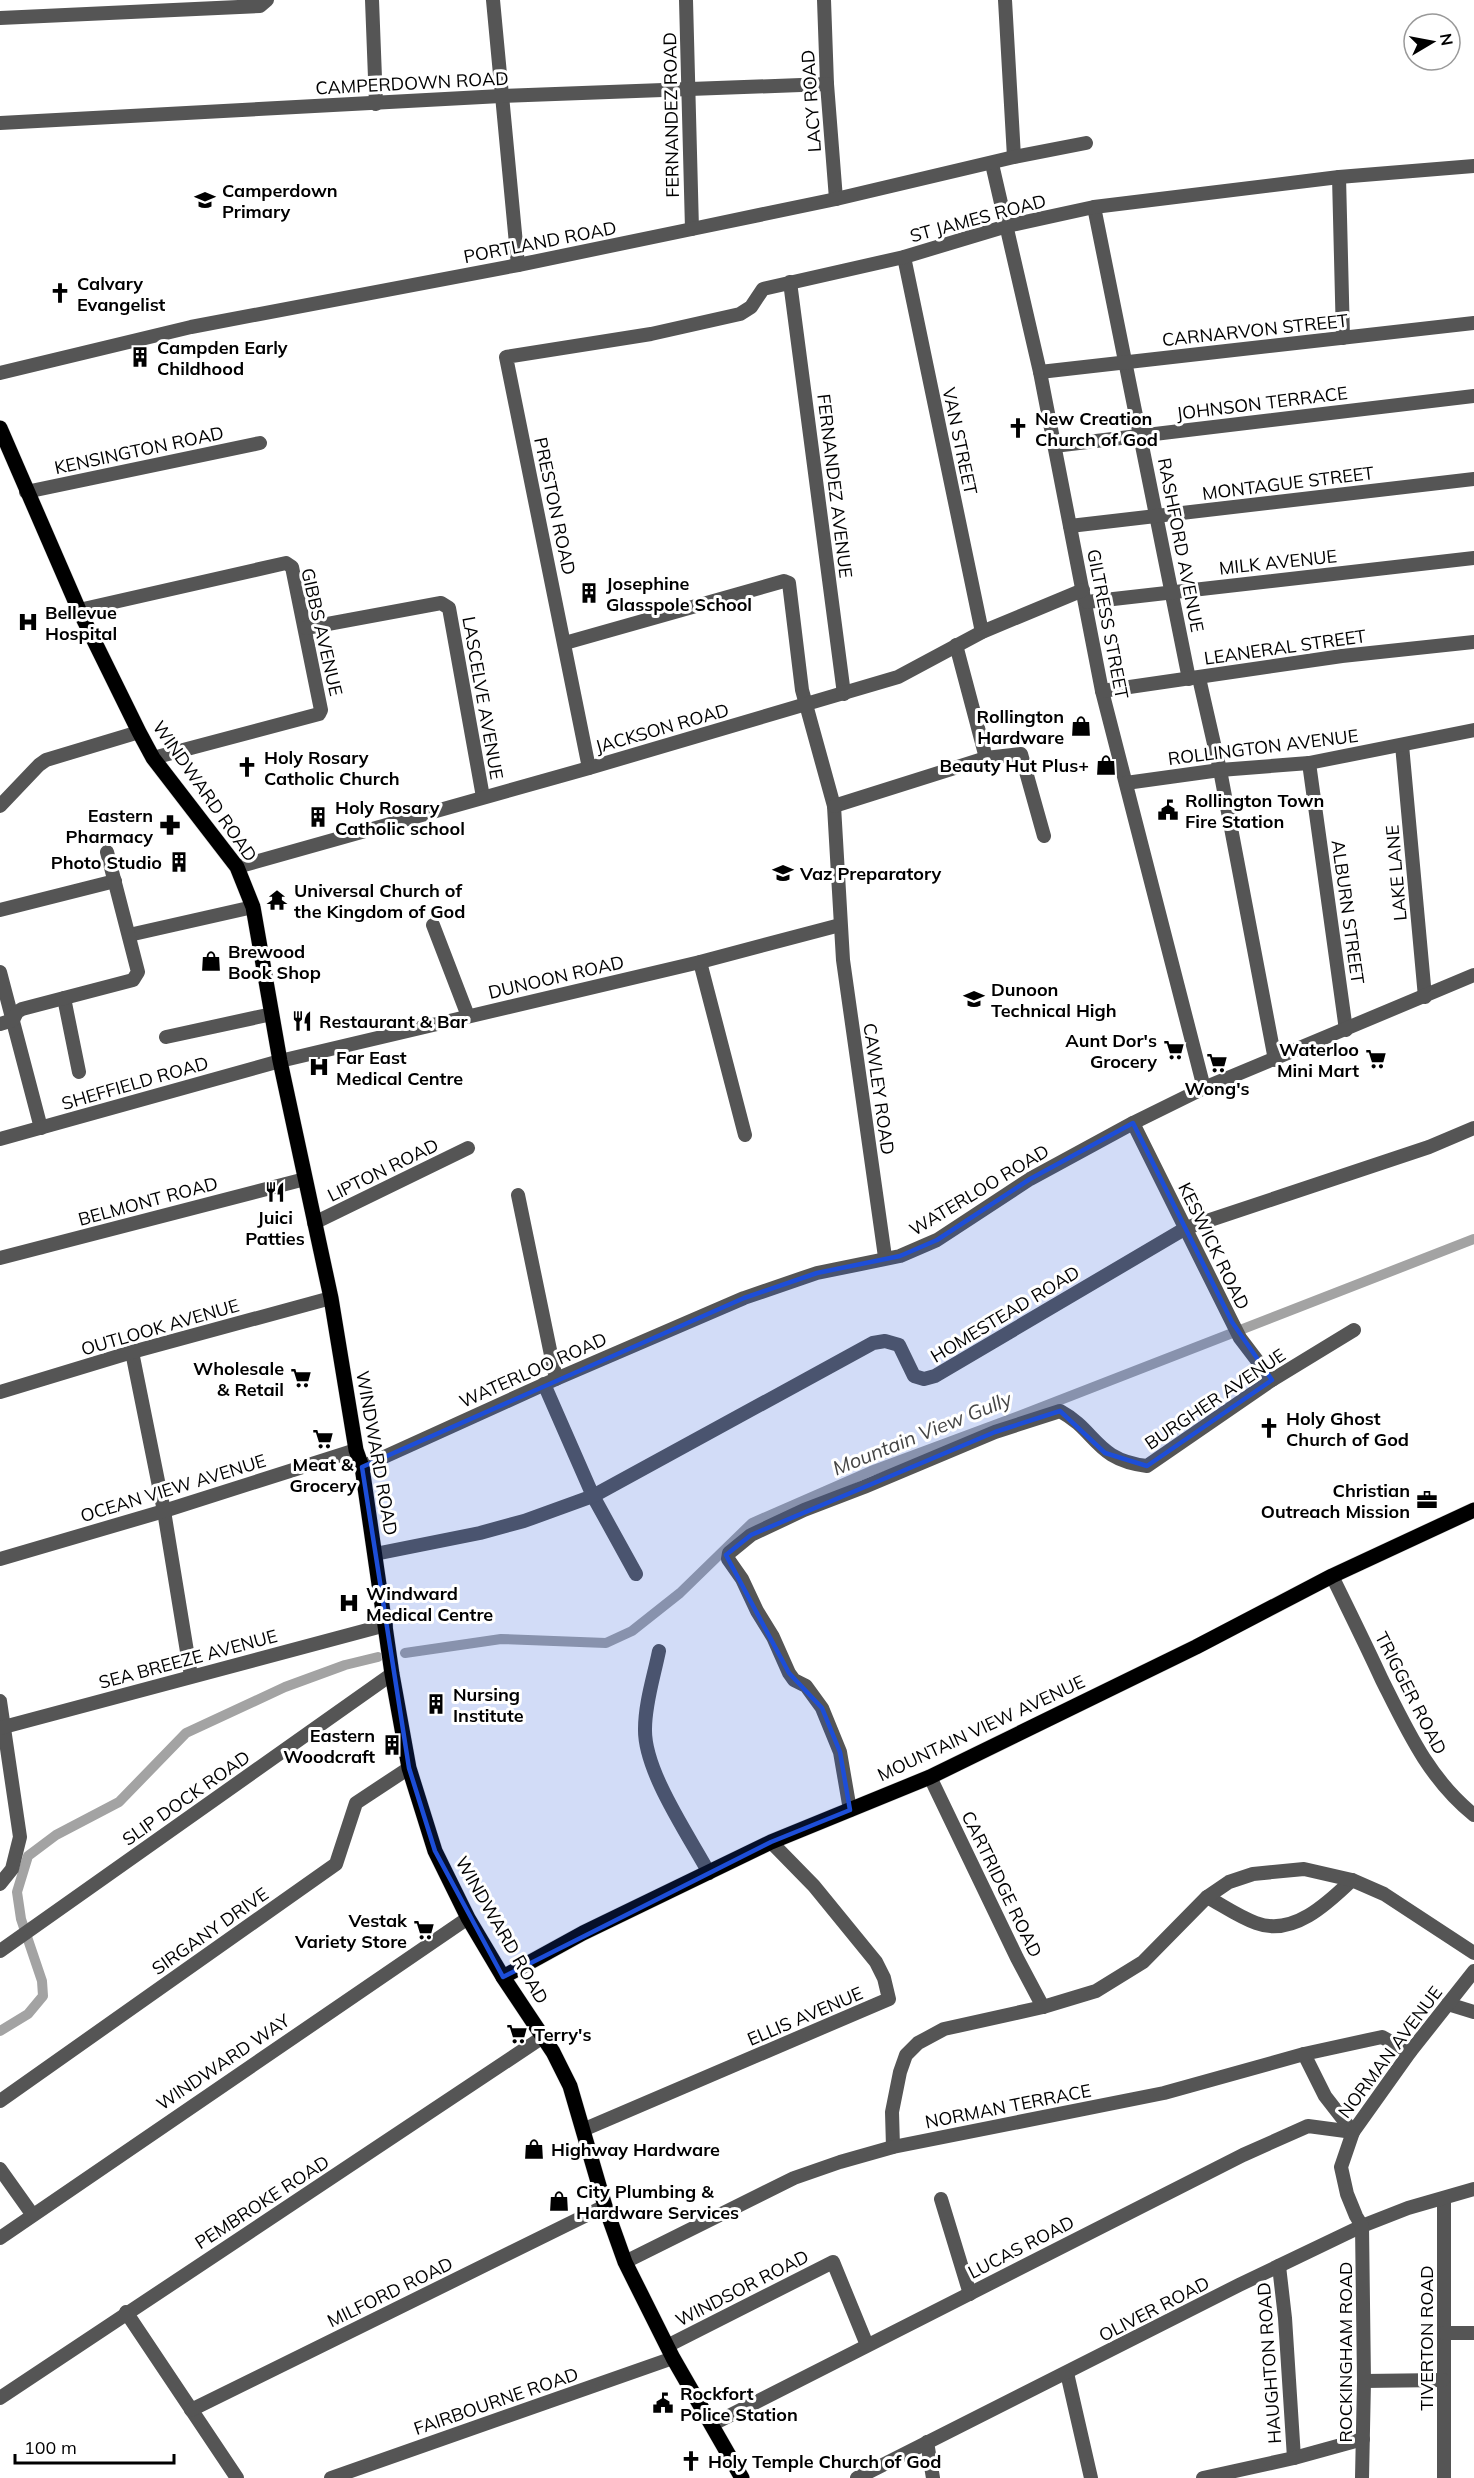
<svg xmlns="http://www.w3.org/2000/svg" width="1474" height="2478" font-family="Mulish,sans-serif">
<rect width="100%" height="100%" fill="#fff"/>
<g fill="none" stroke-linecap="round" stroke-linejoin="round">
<!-- canal -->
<g stroke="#a3a3a3" stroke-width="10">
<polyline points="405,1653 501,1639 606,1643 632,1631 680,1593 752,1523 871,1471 1019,1416 1474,1239"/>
<polyline points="0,2031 28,2014 43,1996 42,1981 21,1919 17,1892 28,1856 56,1835 119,1802 186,1733 285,1687 345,1665 378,1657"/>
</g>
<!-- major casing -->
<g stroke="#dbdbdb" stroke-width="16">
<g id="major">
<polyline points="0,428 79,610 139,732 153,758 237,867 253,907 280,1061 331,1298 356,1450 362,1467 392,1674 409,1768 435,1851 468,1918 503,1977 553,2052 570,2086 605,2206 625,2262 673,2358 742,2478"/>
<polyline points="503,1977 583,1933 771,1842 930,1777 1196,1647 1332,1576 1474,1510"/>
</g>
</g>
<!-- minor -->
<g stroke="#555" stroke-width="14">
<polyline points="372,0 376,104"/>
<polyline points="493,0 518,265"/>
<polyline points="686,0 692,229"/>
<polyline points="824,0 827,84 836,199"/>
<polyline points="1005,0 1014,157"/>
<polyline points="0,18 260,6 267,0"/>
<polyline points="0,123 501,96 827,84"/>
<polyline points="992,164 1040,372 1102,691 1204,1088"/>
<polyline points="1339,177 1343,338"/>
<polyline points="1094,207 1189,679"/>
<polyline points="904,257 982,632"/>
<polyline points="790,282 844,694"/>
<polyline points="1040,372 1474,323"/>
<polyline points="0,373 191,327 518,265 692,229 836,199 1014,157 1086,143"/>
<polyline points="1054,446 1474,396"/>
<polyline points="26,492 260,443"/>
<polyline points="1070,526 1474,479"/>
<polyline points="1087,602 1474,558"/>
<polyline points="79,610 286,563 292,567 321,710 319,714 153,758"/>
<polyline points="306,628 441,603 449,608 483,797"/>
<polyline points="565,643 784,581 789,583 802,690 834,806 843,960 885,1257"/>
<polyline points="956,645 986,758"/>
<polyline points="1199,678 1220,770 1275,1060"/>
<polyline points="1102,691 1342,656 1474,642"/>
<polyline points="1402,745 1425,997"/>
<polyline points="1309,763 1346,1030"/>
<polyline points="589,768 506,357 651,334 740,314 751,307 763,289 904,257 1007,226 1094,207 1339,177 1474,166"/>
<polyline points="1126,783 1220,770 1309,763 1474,730"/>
<polyline points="0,806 39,765 46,760 139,732"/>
<polyline points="834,806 986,758 1021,754 1044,836"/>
<polyline points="237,867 589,768 898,677 982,632 1083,590"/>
<polyline points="0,910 115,881"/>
<polyline points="433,925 468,1016"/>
<polyline points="129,935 253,907"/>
<polyline points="700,962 745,1135"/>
<polyline points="0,972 41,1128"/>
<polyline points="64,998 79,1072"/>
<polyline points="0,1024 13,1020 17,1012 22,1009 133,980 138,972 107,852"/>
<polyline points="166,1037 272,1014"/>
<polyline points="1133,1123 1232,1322 1240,1338 1272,1380"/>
<polyline points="0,1139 280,1061 700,962 840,925"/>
<polyline points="518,1195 556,1379"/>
<polyline points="314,1223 468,1148"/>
<polyline points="0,1258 305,1179"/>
<polyline points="132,1352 164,1511 191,1676"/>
<polyline points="544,1384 593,1496 636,1574"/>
<polyline points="0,1392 132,1352 331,1298"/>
<polyline points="362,1467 556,1379 744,1298 817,1273 900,1256 937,1240 1030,1179 1133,1123 1204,1088 1474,975"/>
<polyline points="375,1554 480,1533 524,1521 593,1496 873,1343 885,1341 899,1345 914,1376 924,1379 935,1376 1186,1228 1429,1147 1474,1128"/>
<polyline points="0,1559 164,1511 356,1450"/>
<path d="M1332,1576C1349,1611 1366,1645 1382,1680C1407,1730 1429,1779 1474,1815"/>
<path d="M659,1651C654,1676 645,1703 645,1729C644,1771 689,1836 709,1873"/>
<polyline points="0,1701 20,1837 12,1869 0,1884"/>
<polyline points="0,1728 386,1625"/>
<polyline points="930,1777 1017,1958 1043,2007"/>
<path d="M850,1810L840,1752L822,1708L806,1686L794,1680L789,1673L773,1637L757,1611L742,1579L728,1559L729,1553L751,1535L804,1510L864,1487L995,1432L1060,1411C1097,1431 1095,1460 1147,1466L1272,1380L1354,1330"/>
<path d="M1207,1897C1222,1905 1239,1917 1256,1923C1293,1937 1328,1903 1352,1880"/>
<polyline points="0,1951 392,1674"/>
<polyline points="1448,2004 1474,2012"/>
<polyline points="1304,2054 1325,2096 1353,2132"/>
<polyline points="0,2101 336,1864 356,1803 409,1768"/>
<polyline points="585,2129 889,1999 884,1978 876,1962 814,1886 771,1842"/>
<polyline points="893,2147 892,2112 900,2072 906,2055 918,2043 944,2029 1043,2007 1096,1991 1143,1962 1207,1897 1229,1882 1253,1874 1304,1869 1352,1880 1384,1894 1474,1953"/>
<polyline points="0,2169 32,2214"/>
<polyline points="941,2199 970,2294"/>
<polyline points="1444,2199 1444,2478"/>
<polyline points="0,2238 468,1918"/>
<polyline points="625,2262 794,2178 840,2162 893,2147 1164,2093 1304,2054 1382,2037 1410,2052"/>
<polyline points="1279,2266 1285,2318 1294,2458"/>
<polyline points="126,2312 237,2478"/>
<polyline points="1444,2333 1474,2333"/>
<polyline points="667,2346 833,2262 867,2345"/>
<polyline points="1067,2373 1091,2478"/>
<polyline points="1364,2381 1443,2380"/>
<polyline points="0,2398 543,2037"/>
<polyline points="191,2410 605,2206"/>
<polyline points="713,2424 1243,2155 1308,2126 1353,2132"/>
<polyline points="927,2442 933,2478"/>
<polyline points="331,2478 673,2358"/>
<polyline points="857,2478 1239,2285 1362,2226 1408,2208 1474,2189"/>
<polyline points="1203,2478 1294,2458 1363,2439"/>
<polyline points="1362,2478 1364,2381 1362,2226 1356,2216 1347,2194 1341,2167 1353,2132 1410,2052 1474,1971"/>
</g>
<!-- major -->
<use href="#major" stroke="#000" stroke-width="15"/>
</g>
<!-- marked area -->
<path fill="#1d4ed8" fill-opacity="0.2" stroke="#1d4ed8" stroke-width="4.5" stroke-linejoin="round" d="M1133,1123L1232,1322L1272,1380L1147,1466L1105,1453L1060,1411L995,1432L751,1535L726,1555L789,1673L822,1708L840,1752L850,1810L771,1842L503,1977L435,1851L409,1768L362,1467L744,1298L817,1273L900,1256L937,1240L1030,1179Z"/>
<!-- icons -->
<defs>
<g id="school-bare" transform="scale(1.62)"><path d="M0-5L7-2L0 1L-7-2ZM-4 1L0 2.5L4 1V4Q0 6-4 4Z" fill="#000" stroke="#fff" stroke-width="2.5" paint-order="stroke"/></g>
<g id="church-bare" transform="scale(1.62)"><path d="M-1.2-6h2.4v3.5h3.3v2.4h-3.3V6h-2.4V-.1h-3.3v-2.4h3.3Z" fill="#000" stroke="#fff" stroke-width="2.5" paint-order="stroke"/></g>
<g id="building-bare" transform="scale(1.62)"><path d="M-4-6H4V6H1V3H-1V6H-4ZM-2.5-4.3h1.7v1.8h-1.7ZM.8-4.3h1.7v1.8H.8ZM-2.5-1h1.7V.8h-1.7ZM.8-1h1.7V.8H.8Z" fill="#000" stroke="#fff" stroke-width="2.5" paint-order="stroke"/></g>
<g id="hospital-bare" transform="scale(1.62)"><path d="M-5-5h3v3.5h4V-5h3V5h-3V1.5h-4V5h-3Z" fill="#000" stroke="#fff" stroke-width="2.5" paint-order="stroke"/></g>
<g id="shop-bare" transform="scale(1.62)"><path d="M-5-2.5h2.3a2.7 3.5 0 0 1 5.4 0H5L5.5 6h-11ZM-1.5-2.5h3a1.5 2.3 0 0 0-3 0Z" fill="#000" stroke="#fff" stroke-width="2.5" paint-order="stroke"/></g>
<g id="civic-bare" transform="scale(1.62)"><path d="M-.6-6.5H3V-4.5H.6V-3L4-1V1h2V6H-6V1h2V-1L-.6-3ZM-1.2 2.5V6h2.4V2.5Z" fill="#000" stroke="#fff" stroke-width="2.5" paint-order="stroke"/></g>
<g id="pharmacy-bare" transform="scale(1.62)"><path d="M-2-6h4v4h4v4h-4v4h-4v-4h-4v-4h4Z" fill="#000" stroke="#fff" stroke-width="2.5" paint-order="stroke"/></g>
<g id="temple-bare" transform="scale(1.62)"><path d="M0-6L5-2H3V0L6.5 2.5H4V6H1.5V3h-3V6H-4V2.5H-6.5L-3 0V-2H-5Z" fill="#000" stroke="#fff" stroke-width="2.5" paint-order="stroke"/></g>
<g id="restaurant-bare" transform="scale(1.62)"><path d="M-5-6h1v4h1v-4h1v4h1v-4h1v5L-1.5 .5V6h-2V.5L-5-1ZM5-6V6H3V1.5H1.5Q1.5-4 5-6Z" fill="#000" stroke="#fff" stroke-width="2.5" paint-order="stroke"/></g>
<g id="supermarket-bare" transform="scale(1.62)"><path d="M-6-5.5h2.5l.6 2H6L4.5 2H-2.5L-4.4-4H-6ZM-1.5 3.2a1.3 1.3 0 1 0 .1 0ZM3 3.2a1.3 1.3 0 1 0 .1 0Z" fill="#000" stroke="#fff" stroke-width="2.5" paint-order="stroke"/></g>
<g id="office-bare" transform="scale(1.62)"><path d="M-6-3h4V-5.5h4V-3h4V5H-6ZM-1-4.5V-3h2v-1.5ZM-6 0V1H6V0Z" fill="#000" stroke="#fff" stroke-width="2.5" paint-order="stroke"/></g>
</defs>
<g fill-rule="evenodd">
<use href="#school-bare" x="205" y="200"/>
<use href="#church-bare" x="60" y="293"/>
<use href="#building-bare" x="140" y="357"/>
<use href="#church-bare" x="1018" y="428"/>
<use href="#building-bare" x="589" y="593"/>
<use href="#hospital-bare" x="28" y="622"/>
<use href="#shop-bare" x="1081" y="726"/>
<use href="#shop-bare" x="1106" y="765"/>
<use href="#church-bare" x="247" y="767"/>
<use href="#civic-bare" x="1168" y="810"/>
<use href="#building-bare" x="318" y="817"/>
<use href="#pharmacy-bare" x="170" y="825"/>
<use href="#building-bare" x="179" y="862"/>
<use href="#school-bare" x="783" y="873"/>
<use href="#temple-bare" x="277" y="900"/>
<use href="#shop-bare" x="211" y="961"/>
<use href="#school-bare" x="974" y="999"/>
<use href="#restaurant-bare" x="302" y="1021"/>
<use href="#supermarket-bare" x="1174" y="1050"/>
<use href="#supermarket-bare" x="1376" y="1059"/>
<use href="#supermarket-bare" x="1217" y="1063"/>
<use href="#hospital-bare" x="319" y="1067"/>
<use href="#restaurant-bare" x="275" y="1192"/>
<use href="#supermarket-bare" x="301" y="1378"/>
<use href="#church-bare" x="1269" y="1428"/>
<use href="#supermarket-bare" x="323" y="1439"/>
<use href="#office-bare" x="1427" y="1500"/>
<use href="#hospital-bare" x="349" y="1603"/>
<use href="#building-bare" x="436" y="1704"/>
<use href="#building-bare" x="392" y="1745"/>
<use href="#supermarket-bare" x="424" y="1930"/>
<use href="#supermarket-bare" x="517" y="2034"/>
<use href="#shop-bare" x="534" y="2149"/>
<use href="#shop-bare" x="559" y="2201"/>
<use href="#civic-bare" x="663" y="2403"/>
<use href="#church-bare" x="691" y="2461"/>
</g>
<g text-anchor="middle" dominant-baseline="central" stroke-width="6" stroke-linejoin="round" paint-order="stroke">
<!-- street labels -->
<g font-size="18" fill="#000" stroke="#fff">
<text transform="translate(412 83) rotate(-3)">CAMPERDOWN ROAD</text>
<text transform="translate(811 101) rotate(-94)">LACY ROAD</text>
<text transform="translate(671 115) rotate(-91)">FERNANDEZ ROAD</text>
<text transform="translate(978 218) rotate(-15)">ST JAMES ROAD</text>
<text transform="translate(540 242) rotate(-11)">PORTLAND ROAD</text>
<text transform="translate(1255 330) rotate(-6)">CARNARVON STREET</text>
<text transform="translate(1262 403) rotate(-7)">JOHNSON TERRACE</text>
<text transform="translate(960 441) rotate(78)">VAN STREET</text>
<text transform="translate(139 450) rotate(-12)">KENSINGTON ROAD</text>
<text transform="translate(1288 483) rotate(-7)">MONTAGUE STREET</text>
<text transform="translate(835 486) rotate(83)">FERNANDEZ AVENUE</text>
<text transform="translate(555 506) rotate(78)">PRESTON ROAD</text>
<text transform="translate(1181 545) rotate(79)">RASHFORD AVENUE</text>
<text transform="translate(1278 562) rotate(-6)">MILK AVENUE</text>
<text transform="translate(1108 624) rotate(79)">GILTRESS STREET</text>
<text transform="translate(322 632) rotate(77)">GIBBS AVENUE</text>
<text transform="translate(1285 647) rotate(-8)">LEANERAL STREET</text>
<text transform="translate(483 698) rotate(80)">LASCELVE AVENUE</text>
<text transform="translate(662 728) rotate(-16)">JACKSON ROAD</text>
<text transform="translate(1263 747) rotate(-7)">ROLLINGTON AVENUE</text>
<text transform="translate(205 791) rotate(55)">WINDWARD ROAD</text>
<text transform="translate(1396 873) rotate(-95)">LAKE LANE</text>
<text transform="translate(1348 912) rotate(82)">ALBURN STREET</text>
<text transform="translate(556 977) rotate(-13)">DUNOON ROAD</text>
<text transform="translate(135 1083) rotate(-16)">SHEFFIELD ROAD</text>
<text transform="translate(879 1089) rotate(82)">CAWLEY ROAD</text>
<text transform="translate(383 1170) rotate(-26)">LIPTON ROAD</text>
<text transform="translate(979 1190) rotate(-31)">WATERLOO ROAD</text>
<text transform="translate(148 1201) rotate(-15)">BELMONT ROAD</text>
<text transform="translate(1214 1246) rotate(64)">KESWICK ROAD</text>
<text transform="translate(1005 1314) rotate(-31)">HOMESTEAD ROAD</text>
<text transform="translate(160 1327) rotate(-16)">OUTLOOK AVENUE</text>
<text transform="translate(533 1370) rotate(-24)">WATERLOO ROAD</text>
<text transform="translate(1215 1399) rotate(-34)">BURGHER AVENUE</text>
<text transform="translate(377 1453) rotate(80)">WINDWARD ROAD</text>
<text transform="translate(173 1488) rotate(-17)">OCEAN VIEW AVENUE</text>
<text transform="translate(188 1659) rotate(-15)">SEA BREEZE AVENUE</text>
<text transform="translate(1411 1693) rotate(63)">TRIGGER ROAD</text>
<text transform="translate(981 1728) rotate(-25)">MOUNTAIN VIEW AVENUE</text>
<text transform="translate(186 1798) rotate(-35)">SLIP DOCK ROAD</text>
<text transform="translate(1002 1884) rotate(64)">CARTRIDGE ROAD</text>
<text transform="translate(502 1930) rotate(60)">WINDWARD ROAD</text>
<text transform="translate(210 1931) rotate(-35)">SIRGANY DRIVE</text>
<text transform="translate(805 2016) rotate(-23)">ELLIS AVENUE</text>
<text transform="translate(1390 2052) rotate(-53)">NORMAN AVENUE</text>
<text transform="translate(223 2062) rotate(-34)">WINDWARD WAY</text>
<text transform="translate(1008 2106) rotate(-11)">NORMAN TERRACE</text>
<text transform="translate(262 2202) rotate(-33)">PEMBROKE ROAD</text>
<text transform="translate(1021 2247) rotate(-27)">LUCAS ROAD</text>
<text transform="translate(742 2288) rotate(-27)">WINDSOR ROAD</text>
<text transform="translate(390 2292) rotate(-26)">MILFORD ROAD</text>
<text transform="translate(1154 2309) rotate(-27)">OLIVER ROAD</text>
<text transform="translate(1426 2338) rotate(-90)">TIVERTON ROAD</text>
<text transform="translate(1345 2352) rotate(-90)">ROCKINGHAM ROAD</text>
<text transform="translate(1269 2363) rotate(-94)">HAUGHTON ROAD</text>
<text transform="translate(496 2401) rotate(-19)">FAIRBOURNE ROAD</text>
</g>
<!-- poi labels -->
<g font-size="18" font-weight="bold" fill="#000" stroke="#fff" text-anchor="start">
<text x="222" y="190">Camperdown<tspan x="222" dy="21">Primary</tspan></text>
<text x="77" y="283">Calvary<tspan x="77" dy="21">Evangelist</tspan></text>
<text x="157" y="347">Campden Early<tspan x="157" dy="21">Childhood</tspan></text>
<text x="1035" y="418">New Creation<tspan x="1035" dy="21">Church of God</tspan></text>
<text x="606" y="583">Josephine<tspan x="606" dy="21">Glasspole School</tspan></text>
<text x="45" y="612">Bellevue<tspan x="45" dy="21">Hospital</tspan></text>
<text x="1064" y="716" text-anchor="end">Rollington<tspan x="1064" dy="21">Hardware</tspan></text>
<text x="264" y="757">Holy Rosary<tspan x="264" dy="21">Catholic Church</tspan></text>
<text x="1089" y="765" text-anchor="end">Beauty Hut Plus+</text>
<text x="1185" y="800">Rollington Town<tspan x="1185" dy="21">Fire Station</tspan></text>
<text x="335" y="807">Holy Rosary<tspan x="335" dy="21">Catholic school</tspan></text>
<text x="153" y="815" text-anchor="end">Eastern<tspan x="153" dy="21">Pharmacy</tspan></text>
<text x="162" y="862" text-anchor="end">Photo Studio</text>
<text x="800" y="873">Vaz Preparatory</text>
<text x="294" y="890">Universal Church of<tspan x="294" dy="21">the Kingdom of God</tspan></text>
<text x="228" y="951">Brewood<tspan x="228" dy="21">Book Shop</tspan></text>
<text x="991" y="989">Dunoon<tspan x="991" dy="21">Technical High</tspan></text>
<text x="319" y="1021">Restaurant &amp; Bar</text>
<text x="1157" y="1040" text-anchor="end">Aunt Dor's<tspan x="1157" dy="21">Grocery</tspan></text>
<text x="1359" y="1049" text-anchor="end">Waterloo<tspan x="1359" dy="21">Mini Mart</tspan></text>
<text x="336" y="1057">Far East<tspan x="336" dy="21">Medical Centre</tspan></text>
<text x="1217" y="1088" text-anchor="middle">Wong's</text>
<text x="275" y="1217" text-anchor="middle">Juici<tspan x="275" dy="21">Patties</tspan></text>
<text x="284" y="1368" text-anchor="end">Wholesale<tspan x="284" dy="21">&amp; Retail</tspan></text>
<text x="1286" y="1418">Holy Ghost<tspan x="1286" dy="21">Church of God</tspan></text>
<text x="323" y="1464" text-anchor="middle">Meat &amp;<tspan x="323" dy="21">Grocery</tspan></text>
<text x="1410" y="1490" text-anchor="end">Christian<tspan x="1410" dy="21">Outreach Mission</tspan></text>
<text x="366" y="1593">Windward<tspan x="366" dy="21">Medical Centre</tspan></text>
<text x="453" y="1694">Nursing<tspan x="453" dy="21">Institute</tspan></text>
<text x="375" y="1735" text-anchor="end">Eastern<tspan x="375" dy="21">Woodcraft</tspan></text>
<text x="407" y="1920" text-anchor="end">Vestak<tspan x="407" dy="21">Variety Store</tspan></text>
<text x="534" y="2034">Terry's</text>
<text x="551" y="2149">Highway Hardware</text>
<text x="576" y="2191">City Plumbing &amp;<tspan x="576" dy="21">Hardware Services</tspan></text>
<text x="680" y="2393">Rockfort<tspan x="680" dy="21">Police Station</tspan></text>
<text x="708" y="2461">Holy Temple Church of God</text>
</g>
<!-- water labels -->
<g font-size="20" font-style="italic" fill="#444" stroke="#fff">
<text transform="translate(922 1433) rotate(-22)">Mountain View Gully</text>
</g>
</g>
<!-- north arrow -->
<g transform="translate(1432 42) rotate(80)"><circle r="28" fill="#ffffff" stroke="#999999" stroke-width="1.5"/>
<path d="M0-4.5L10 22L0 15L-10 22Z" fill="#000000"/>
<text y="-9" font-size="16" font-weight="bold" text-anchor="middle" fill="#000000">N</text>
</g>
<!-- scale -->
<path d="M15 2454v9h159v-9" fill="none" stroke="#000000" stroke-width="3"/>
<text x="24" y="2454" font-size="18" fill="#000000" stroke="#ffffff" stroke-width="4.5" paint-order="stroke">100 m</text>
</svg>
